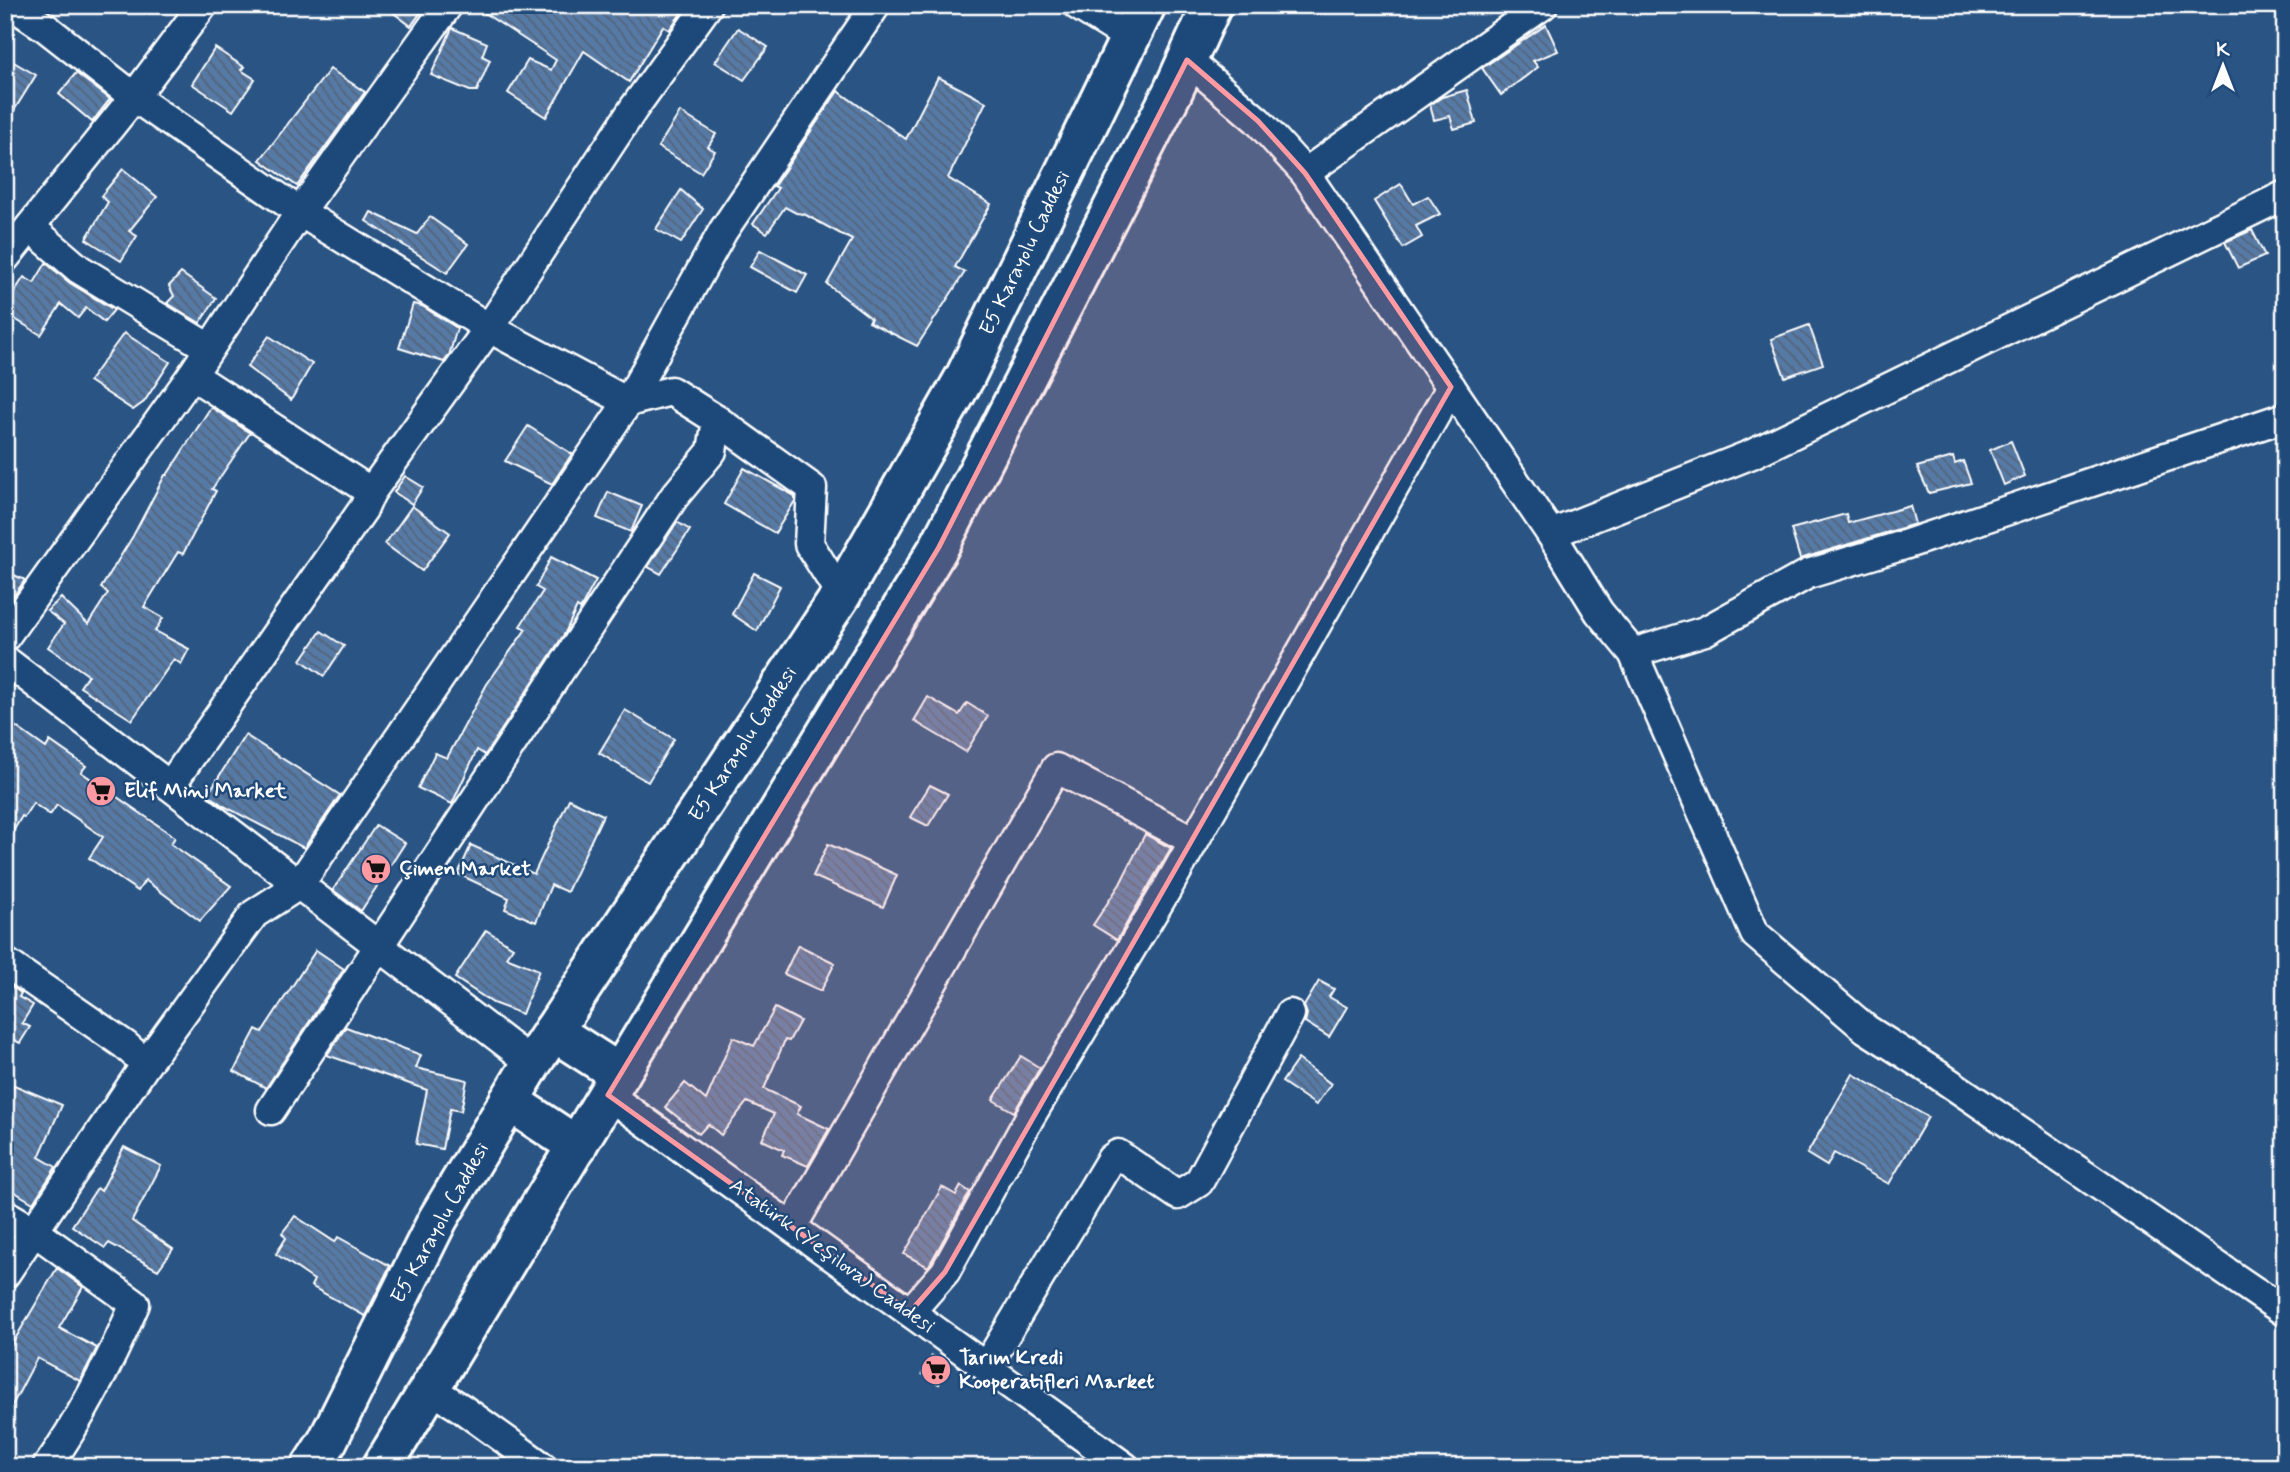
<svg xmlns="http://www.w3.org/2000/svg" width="2290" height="1472" font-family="Mynerve,sans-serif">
<defs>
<pattern id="building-back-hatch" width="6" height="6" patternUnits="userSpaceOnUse" patternTransform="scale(1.75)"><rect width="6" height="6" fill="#577aa6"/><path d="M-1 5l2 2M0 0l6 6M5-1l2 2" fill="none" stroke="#526379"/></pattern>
</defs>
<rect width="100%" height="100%" fill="#2a5483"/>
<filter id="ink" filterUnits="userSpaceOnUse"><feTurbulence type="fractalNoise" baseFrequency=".0143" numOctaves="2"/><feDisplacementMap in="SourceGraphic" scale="14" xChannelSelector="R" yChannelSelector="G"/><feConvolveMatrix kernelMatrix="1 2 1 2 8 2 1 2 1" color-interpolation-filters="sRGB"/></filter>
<g filter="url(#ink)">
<!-- building -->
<g fill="url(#building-back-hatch)" stroke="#fff" stroke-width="2">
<polygon points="383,5 426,5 411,26"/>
<polygon points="472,5 687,5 669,30 663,26 629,82 584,51 546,117 508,93 528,60 551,70 556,60"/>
<polygon points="1546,25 1558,51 1533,61 1538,67 1501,95 1482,68"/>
<polygon points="452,28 487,43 482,56 490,60 477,91 470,91 431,75"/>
<polygon points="738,28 768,47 744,80 715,62"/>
<polygon points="215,48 244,67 241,70 255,79 233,111 192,84"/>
<polygon points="5,57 36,75 5,125"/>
<polygon points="330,69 365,92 297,186 260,160"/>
<polygon points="76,73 110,99 92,122 59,94"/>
<polygon points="938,77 986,102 948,178 991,204 955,267 965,272 917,346 869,322 871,318 827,284 852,240 804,214 796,213 785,207 767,233 753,224 778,188 774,186 838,91 906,139"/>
<polygon points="1467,90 1476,123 1454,129 1450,116 1434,120 1430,105 1442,97"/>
<polygon points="680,112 716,134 708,147 715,151 701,173 658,147"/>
<polygon points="123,169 157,197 129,231 137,236 121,261 86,239 108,202 101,196"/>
<polygon points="1401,184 1413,204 1428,196 1440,214 1416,226 1422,237 1403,248 1374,201"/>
<polygon points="681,190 703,209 681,243 656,229"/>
<polygon points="371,212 417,234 430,217 468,244 447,273 366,221"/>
<polygon points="2252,230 2265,256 2238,268 2225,242"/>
<polygon points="760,250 807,275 797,293 750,267"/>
<polygon points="46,263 70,283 114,310 104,322 86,308 78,318 61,304 41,335 5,313 5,306 24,277 34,283"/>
<polygon points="181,273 216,298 200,323 167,303 174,296 169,286"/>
<polygon points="413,304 422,306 457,328 449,356 444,362 399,348"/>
<polygon points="1809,325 1823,364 1785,377 1771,339"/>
<polygon points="124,333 170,362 144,402 133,410 89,381"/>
<polygon points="269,336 312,364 291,400 247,367"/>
<polygon points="211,407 250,433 212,489 216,491 183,554 178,552 144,607 163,618 155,631 189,649 181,664 174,659 132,720 80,687 88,675 48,647 64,624 47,611 61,598 88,624 108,593 101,588 133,536 165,475 167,475"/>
<polygon points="528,426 572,454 552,484 505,461"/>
<polygon points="2011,441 2025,476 2004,485 1990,450"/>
<polygon points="1953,457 1955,464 1963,461 1971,483 1929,493 1917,467"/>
<polygon points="744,468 795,496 795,501 775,533 724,504"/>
<polygon points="405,476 423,487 412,504 394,492"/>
<polygon points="608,492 642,506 631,532 597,518"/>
<polygon points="412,506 450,533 422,571 385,544"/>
<polygon points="1910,506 1915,524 1800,559 1791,529 1846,514 1848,523"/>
<polygon points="677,522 690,530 661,574 648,567"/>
<polygon points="551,557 596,580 582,606 580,609 577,607 565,633 485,755 477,750 452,804 418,788 435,753 447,758 487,684 526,629 520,626 543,591 536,587"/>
<polygon points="5,571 25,580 5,608"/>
<polygon points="754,573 780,586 757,631 732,614"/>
<polygon points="321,631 344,646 324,676 301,660"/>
<polygon points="928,697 959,715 967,703 988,716 966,752 914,721"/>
<polygon points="625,710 674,739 648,782 599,753"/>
<polygon points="5,719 46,748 50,741 86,766 81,772 175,837 171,844 231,886 200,921 145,880 138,891 89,858 103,837 57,805 50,815 33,803 24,817 22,816 5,845"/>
<polygon points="245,735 340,795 304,848 222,805 208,794"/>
<polygon points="930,785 948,794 928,826 910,817"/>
<polygon points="569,799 603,815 567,892 551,885 536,922 505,909 509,898 458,874 471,845 534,874"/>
<polygon points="376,825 405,843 361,911 333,890"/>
<polygon points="1145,834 1171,848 1117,940 1093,925 1120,884"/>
<polygon points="828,844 897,875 883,907 813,876"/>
<polygon points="486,930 513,947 506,957 539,970 522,1014 493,1003 455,978"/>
<polygon points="798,945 835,963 821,991 784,974"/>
<polygon points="316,950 344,969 266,1088 234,1071 256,1029 262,1032"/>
<polygon points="1319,981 1334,989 1329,997 1347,1007 1329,1037 1305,1022 1307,1014 1304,1006"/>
<polygon points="5,982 21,993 19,997 33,1005 22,1023 30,1027 20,1043 12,1039 5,1049"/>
<polygon points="775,1008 800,1021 789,1041 785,1040 764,1089 801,1106 797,1114 829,1129 808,1166 782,1155 784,1150 762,1140 774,1114 747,1102 721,1135 708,1124 699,1134 665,1107 685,1083 706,1100 733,1037 754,1046"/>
<polygon points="346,1027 421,1055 416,1068 467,1080 461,1111 450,1109 442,1149 416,1144 427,1090 327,1055"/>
<polygon points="1021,1056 1040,1068 1014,1112 993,1100"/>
<polygon points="1298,1059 1331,1084 1316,1105 1282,1082"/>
<polygon points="1853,1074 1928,1117 1889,1184 1834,1153 1827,1166 1807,1154"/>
<polygon points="14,1085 62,1105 39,1157 56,1167 33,1203 5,1186 5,1105"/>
<polygon points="124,1147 161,1166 132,1221 173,1249 158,1270 109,1243 105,1248 72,1226 97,1188 101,1191"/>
<polygon points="961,1186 970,1192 931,1262 928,1267 904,1254 942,1187 956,1195"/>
<polygon points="295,1216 335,1242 338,1237 390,1266 365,1316 311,1286 314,1280 276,1254 286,1238 282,1233"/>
<polygon points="57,1268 83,1287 59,1328 97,1348 80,1381 37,1358 5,1419 5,1356"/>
<polygon points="932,1356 949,1365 939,1384 922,1374"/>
</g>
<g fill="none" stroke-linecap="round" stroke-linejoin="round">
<!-- minor casing -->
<g stroke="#fff" stroke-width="33">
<g id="minor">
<polyline points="12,5 46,28 134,97 300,212 489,328 628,402 671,391 717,420 712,451 674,497 271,1110"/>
<polyline points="1077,5 1130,38"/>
<polyline points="1187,60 1258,121 1305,173 1551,534 1599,612 1633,653 1755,934 1866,1029 1938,1075 2285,1312"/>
<polyline points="1305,173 1543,5"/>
<polyline points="30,227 79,269 209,348"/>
<polyline points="5,258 134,97 203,5"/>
<polyline points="192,375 371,492"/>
<polyline points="717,420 812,488 809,544 841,595"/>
<polyline points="1551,534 1752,454 2285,195"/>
<polyline points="5,637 192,375 300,212 448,5"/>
<polyline points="1633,653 1705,631 1808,574 1904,545 2285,417"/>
<polyline points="5,660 532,1063"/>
<polyline points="170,786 364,508 371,492 489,328 634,108 708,5"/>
<polyline points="5,962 125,1045 146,1064"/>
<polyline points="608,1095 1125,1467"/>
<path d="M5,1214L34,1231L135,1304C110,1362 83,1416 47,1467"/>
<polyline points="792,1227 1056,768 1194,841"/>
<polyline points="5,1274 146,1064 254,914 299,885 628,402 723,231 876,5"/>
<polyline points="910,1312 945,1272 1030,1117 1167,889 1451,387"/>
<polyline points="986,1367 1111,1159 1118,1154 1178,1195 1199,1182 1290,1014"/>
<polyline points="429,1388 461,1408 543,1467"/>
</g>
</g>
<!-- highway casing -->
<g stroke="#fff" stroke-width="44">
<g id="highway">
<polyline points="553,1031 620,1074"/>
<polyline points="509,1101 577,1146"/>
<polyline points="311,1467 327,1442 438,1219 532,1063 841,595 965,377 1146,5"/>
<polyline points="382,1467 939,547 1173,91 1212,5"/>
</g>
</g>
<!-- minor -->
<use href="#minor" stroke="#1f4a7a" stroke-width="28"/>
<!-- highway -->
<use href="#highway" stroke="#1f4a7a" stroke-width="38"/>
</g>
</g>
<!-- marked area -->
<path fill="#ff9aa2" fill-opacity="0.2" stroke="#ff9aa2" stroke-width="5" stroke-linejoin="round" d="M1187,60L1258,121L1305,173L1451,387L945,1272L910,1312L608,1095L939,547Z"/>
<!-- icons -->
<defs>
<g id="supermarket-disc" transform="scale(1.575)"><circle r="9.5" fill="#ff9aa2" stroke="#1f4a7a"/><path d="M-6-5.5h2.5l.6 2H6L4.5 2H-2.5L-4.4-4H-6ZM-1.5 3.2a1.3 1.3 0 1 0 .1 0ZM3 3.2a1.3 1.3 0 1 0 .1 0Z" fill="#111"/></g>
</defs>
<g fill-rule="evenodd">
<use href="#supermarket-disc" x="101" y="791"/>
<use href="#supermarket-disc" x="376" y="869"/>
<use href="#supermarket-disc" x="936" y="1370"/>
</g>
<g text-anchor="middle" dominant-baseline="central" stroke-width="5" stroke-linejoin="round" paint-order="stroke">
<!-- street labels -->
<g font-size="21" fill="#fff" stroke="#1f4a7a">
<text transform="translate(1025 253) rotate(-64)">E5 Karayolu Caddesi</text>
<text transform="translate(743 744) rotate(-57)">E5 Karayolu Caddesi</text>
<text transform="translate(440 1223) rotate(-61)">E5 Karayolu Caddesi</text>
<text transform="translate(832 1256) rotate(36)">Atatürk (Yeşilova) Caddesi</text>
</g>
<!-- poi labels -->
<g font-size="21" font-weight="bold" fill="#fff" stroke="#1f4a7a" text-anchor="start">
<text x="124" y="791">Elif Mini Market</text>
<text x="399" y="869">Çimen Market</text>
<text x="959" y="1358">Tarım Kredi<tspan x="959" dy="24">Kooperatifleri Market</tspan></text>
</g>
</g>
<!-- margin -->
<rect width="2290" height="1472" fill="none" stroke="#1f4a7a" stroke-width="28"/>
<rect x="14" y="14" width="2262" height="1444" fill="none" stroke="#fff" stroke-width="2.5" filter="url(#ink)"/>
<!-- north arrow -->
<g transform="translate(2223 66)" stroke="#1f4a7a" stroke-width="5" paint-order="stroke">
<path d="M0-5L12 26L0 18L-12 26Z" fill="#ffffff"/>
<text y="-10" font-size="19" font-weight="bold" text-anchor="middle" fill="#ffffff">K</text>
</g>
</svg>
